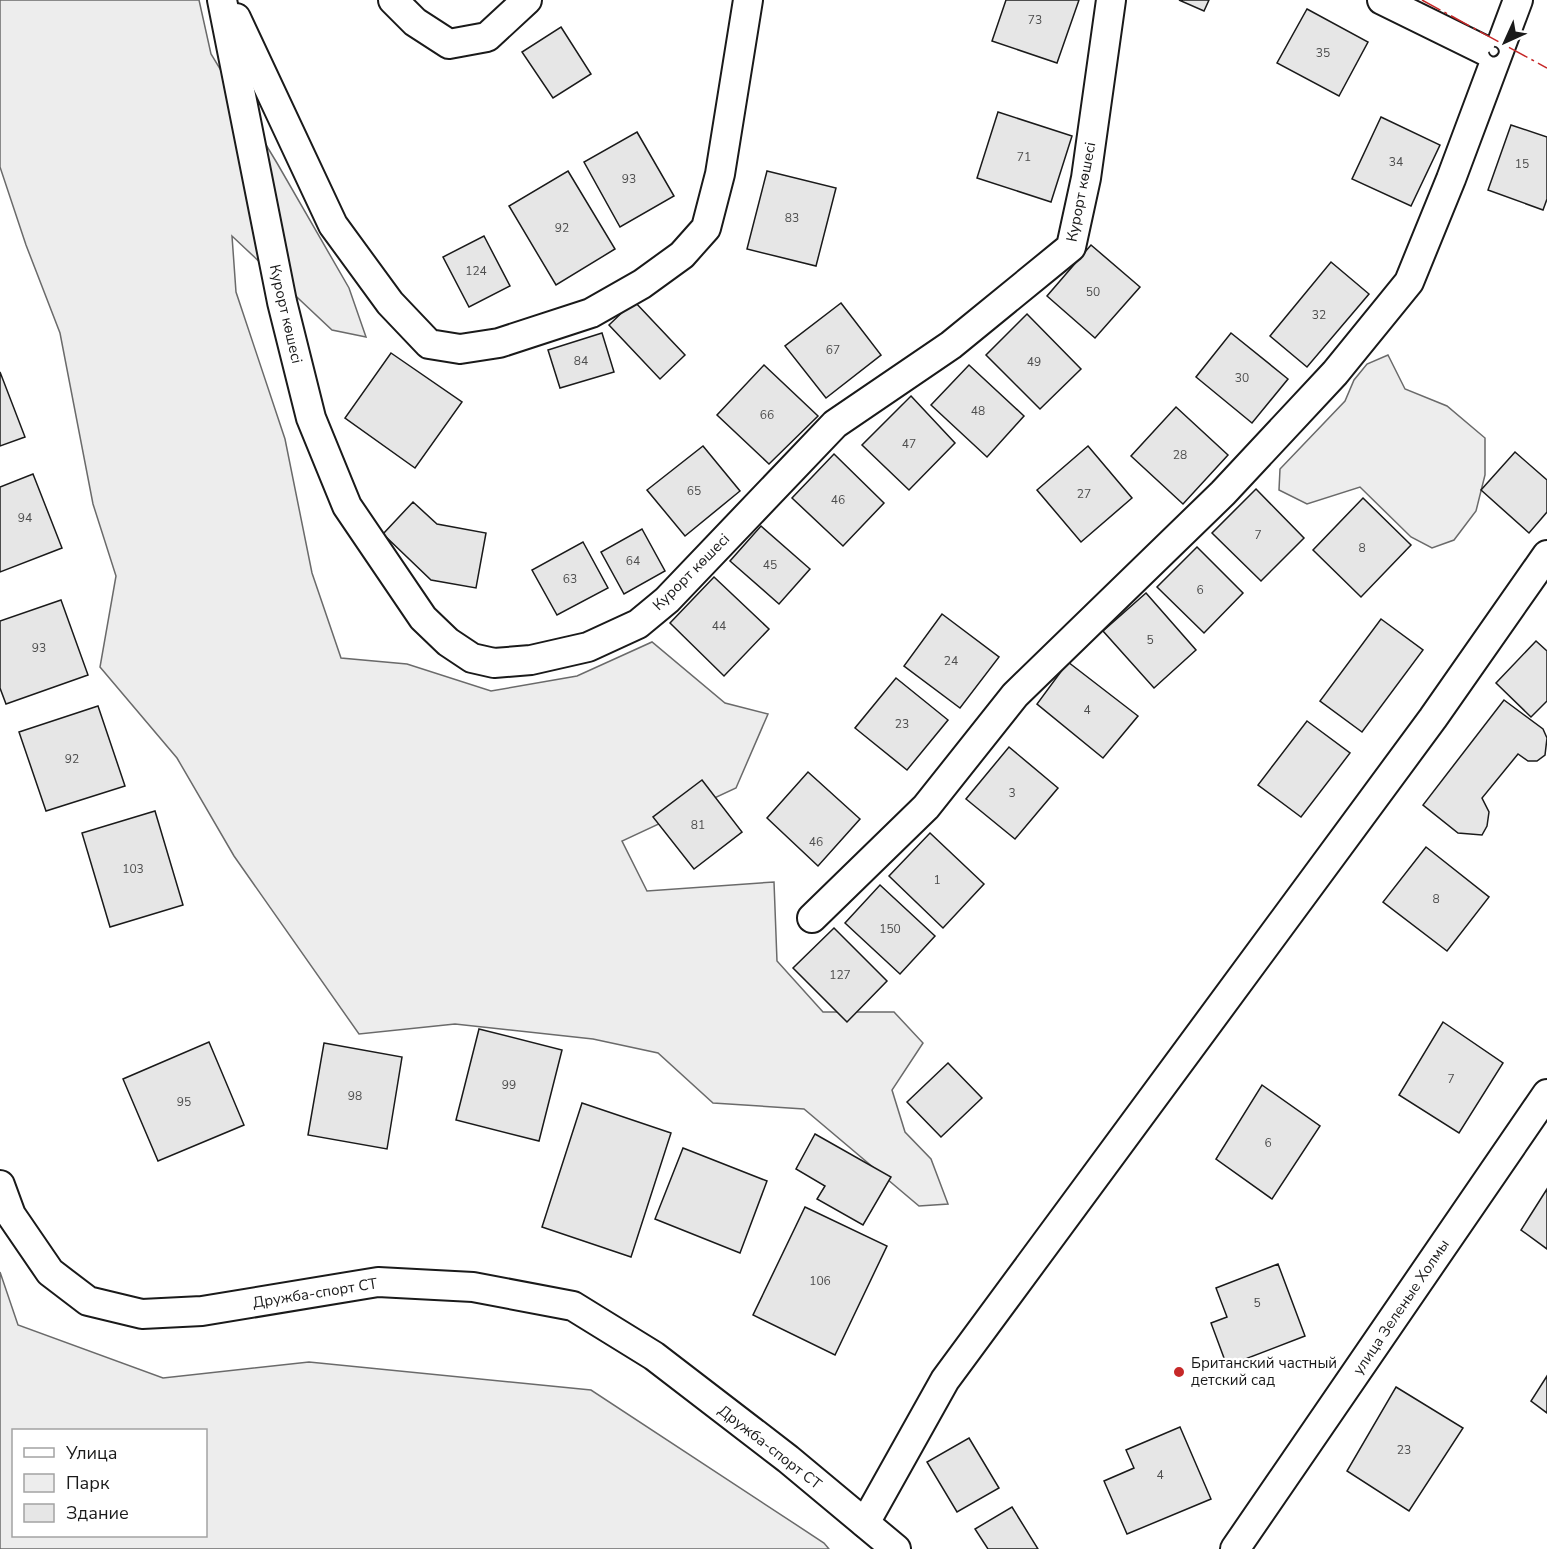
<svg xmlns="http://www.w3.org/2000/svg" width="1547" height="1549" font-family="'Nunito Sans',sans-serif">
<rect width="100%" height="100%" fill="#fff"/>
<!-- green -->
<g fill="#ededed" stroke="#6a6a6a" stroke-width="1.5" fill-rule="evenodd">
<polygon points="0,0 199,0 211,54 277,163 349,288 366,337 332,330 232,236 236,292 285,439 312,573 341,658 407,664 491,691 577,676 652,642 725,703 768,714 736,788 622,841 647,891 774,882 777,961 823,1012 894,1012 923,1043 892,1090 905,1132 931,1159 948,1204 919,1206 804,1109 713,1103 658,1053 593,1039 455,1024 359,1034 234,856 177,758 100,667 116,576 93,504 60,333 26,245 0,167"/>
<polygon points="1388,355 1405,389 1447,406 1485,438 1485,475 1476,511 1454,540 1432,548 1411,537 1360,487 1307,504 1279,490 1280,469 1345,401 1354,380 1367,364"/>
<path d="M0,1272L18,1325L163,1378L309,1362L591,1390L824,1543L829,1549H0ZM14,1430H206V1536H14Z"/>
</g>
<!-- building -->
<g fill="#e6e6e6" stroke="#1a1a1a" stroke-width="1.5">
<polygon points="1006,0 1079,0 1057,63 992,41"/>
<polygon points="1179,0 1209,0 1204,11"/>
<polygon points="1307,9 1368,42 1339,96 1277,63"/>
<polygon points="561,27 591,74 553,98 522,52"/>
<polygon points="998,112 1072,136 1051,202 977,178"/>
<polygon points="1381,117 1440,145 1411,206 1352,179"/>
<polygon points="1511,125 1547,137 1547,199 1543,210 1488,190"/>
<polygon points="637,132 674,196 620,227 584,162"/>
<polygon points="568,171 615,249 556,285 509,206"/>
<polygon points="767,171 836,188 816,266 747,249"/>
<polygon points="484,236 510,286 469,307 443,257"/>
<polygon points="1091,245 1140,287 1095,338 1047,296"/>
<polygon points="1331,262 1369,294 1307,367 1270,336"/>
<polygon points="634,301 685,355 660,379 609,325"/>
<polygon points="841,303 881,355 826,398 785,346"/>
<polygon points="1027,314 1081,369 1040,409 986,355"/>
<polygon points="602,333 614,372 560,388 548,350"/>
<polygon points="1231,333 1288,379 1252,423 1196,377"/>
<polygon points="391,353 462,402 415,468 345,418"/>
<polygon points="764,365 818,416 769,464 717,415"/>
<polygon points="969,365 1024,416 987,457 931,405"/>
<polygon points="0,372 25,437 0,446"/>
<polygon points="911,396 955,443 909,490 862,445"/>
<polygon points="1176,407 1228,455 1183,504 1131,456"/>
<polygon points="703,446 740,491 685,536 647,490"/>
<polygon points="1088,446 1132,498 1081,542 1037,490"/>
<polygon points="1515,452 1547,480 1547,512 1529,533 1481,490"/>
<polygon points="834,454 884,503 843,546 792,498"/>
<polygon points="33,474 62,548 0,572 0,487"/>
<polygon points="1256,489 1304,538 1261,581 1212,533"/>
<polygon points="1363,498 1411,545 1361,597 1313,550"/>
<polygon points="413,502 437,524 486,533 476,588 431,580 383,534"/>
<polygon points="761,526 810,569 779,604 730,561"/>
<polygon points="642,529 665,571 624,594 601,552"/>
<polygon points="583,542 608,588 557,615 532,570"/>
<polygon points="1197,547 1243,593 1204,633 1157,587"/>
<polygon points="714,577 769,629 724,676 670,623"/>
<polygon points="1146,593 1196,650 1154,688 1103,631"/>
<polygon points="61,600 88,675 6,704 0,688 0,621"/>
<polygon points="942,614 999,657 960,708 904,666"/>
<polygon points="1381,619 1423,650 1362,732 1320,701"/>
<polygon points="1536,641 1547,651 1547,701 1531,717 1496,683"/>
<polygon points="1068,662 1138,716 1103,758 1037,704"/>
<polygon points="896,678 948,720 907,770 855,728"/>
<polygon points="1504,700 1543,729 1547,738 1545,755 1537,761 1528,761 1518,754 1482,798 1489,812 1487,826 1482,835 1458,833 1423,805"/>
<polygon points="98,706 125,786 46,811 19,732"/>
<polygon points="1307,721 1350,753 1301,817 1258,785"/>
<polygon points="1009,747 1058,788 1015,839 966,799"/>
<polygon points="808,772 860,819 818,866 767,818"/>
<polygon points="702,780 742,832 694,869 653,817"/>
<polygon points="155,811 183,905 110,927 82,833"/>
<polygon points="930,833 984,884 943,928 889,876"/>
<polygon points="1426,847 1489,897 1447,951 1383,902"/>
<polygon points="880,885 935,936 900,974 845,923"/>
<polygon points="834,928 887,981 847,1022 793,968"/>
<polygon points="1443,1022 1503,1063 1459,1133 1399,1095"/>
<polygon points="479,1029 562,1050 539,1141 456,1120"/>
<polygon points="209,1042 244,1125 158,1161 123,1079"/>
<polygon points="324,1043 402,1057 387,1149 308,1135"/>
<polygon points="948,1063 982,1098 941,1137 907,1102"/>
<polygon points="1262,1085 1320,1126 1272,1199 1216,1159"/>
<polygon points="582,1103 671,1133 631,1257 542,1227"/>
<polygon points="815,1134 891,1177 863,1225 817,1199 825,1186 796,1169"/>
<polygon points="683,1148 767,1181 740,1253 655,1219"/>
<polygon points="1547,1189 1547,1249 1521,1230"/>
<polygon points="805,1207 887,1246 835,1355 753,1315"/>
<polygon points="1278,1264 1305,1336 1227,1366 1211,1323 1227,1317 1216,1288"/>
<polygon points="1547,1376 1547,1413 1531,1401"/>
<polygon points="1396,1387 1463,1428 1409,1511 1347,1471"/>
<polygon points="1180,1427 1211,1499 1127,1534 1104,1481 1134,1468 1126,1450"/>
<polygon points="969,1438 999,1488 957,1512 927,1462"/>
<polygon points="1012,1507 1038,1549 988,1549 975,1529"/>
</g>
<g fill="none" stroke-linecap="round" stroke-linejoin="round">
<!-- minor casing -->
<g stroke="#1a1a1a" stroke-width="32">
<g id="minor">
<polyline points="222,0 282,302 311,418 347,506 423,618 448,642 472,658 494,663 531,660 588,647 638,624 667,600 835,424 951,345 1071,247 1086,178 1111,0"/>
<polyline points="393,0 415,22 449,44 487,37 527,0"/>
<polyline points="1382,0 1496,56"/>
<polyline points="236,18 333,225 390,303 429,344 460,349 499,343 591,313 642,284 682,255 706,228 720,174 748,0"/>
<polyline points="812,918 926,807 1015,695 1223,493 1335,373 1409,282 1451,179 1518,0"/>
<polyline points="0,1185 11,1215 50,1272 88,1301 142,1314 202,1311 378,1282 473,1287 573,1306 654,1356 788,1459 896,1549"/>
<polyline points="865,1523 945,1380 1433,718 1547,555"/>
<polyline points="1235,1549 1547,1094"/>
</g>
</g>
<!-- minor -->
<use href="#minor" stroke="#fff" stroke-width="28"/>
<!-- power -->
<polyline stroke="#c62828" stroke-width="1.5" stroke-dasharray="21 4.5 3 4.5" stroke-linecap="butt" points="1422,0 1547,68"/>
</g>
<!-- markers -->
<circle fill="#c62828" stroke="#fff" stroke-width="2" cx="1179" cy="1372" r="6"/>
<g text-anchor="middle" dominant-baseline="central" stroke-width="4.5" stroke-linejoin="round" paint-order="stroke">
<!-- number labels -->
<g font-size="12" fill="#4d4d4d">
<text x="1035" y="20">73</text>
<text x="1323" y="53">35</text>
<text x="1024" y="157">71</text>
<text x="1396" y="162">34</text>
<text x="1522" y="164">15</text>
<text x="629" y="179">93</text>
<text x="792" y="218">83</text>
<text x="562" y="228">92</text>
<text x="476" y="271">124</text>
<text x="1093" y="292">50</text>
<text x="1319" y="315">32</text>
<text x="833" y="350">67</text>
<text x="581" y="361">84</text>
<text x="1034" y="362">49</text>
<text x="1242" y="378">30</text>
<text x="978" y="411">48</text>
<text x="767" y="415">66</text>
<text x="909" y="444">47</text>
<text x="1180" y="455">28</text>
<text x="694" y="491">65</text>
<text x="1084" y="494">27</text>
<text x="838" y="500">46</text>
<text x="25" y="518">94</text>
<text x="1258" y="535">7</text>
<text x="1362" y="548">8</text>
<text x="633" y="561">64</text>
<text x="770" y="565">45</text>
<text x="570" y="579">63</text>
<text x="1200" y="590">6</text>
<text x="719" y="626">44</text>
<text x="1150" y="640">5</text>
<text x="39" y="648">93</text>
<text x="951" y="661">24</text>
<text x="1087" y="710">4</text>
<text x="902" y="724">23</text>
<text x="72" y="759">92</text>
<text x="1012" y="793">3</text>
<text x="698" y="825">81</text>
<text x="816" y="842">46</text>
<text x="133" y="869">103</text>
<text x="937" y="880">1</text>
<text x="1436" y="899">8</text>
<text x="890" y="929">150</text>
<text x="840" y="975">127</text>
<text x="1451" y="1079">7</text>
<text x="509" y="1085">99</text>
<text x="355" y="1096">98</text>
<text x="184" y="1102">95</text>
<text x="1268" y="1143">6</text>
<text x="820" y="1281">106</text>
<text x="1257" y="1303">5</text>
<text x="1404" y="1450">23</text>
<text x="1160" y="1475">4</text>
</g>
<!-- street labels -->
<g font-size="15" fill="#1a1a1a" stroke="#fff">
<text transform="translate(1081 192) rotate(-79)">Курорт көшесі</text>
<text transform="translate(286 314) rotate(77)">Курорт көшесі</text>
<text transform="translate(691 572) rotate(-45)">Курорт көшесі</text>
<text transform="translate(315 1293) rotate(-9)">Дружба-спорт СТ</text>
<text transform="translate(1401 1307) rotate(-56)">улица Зеленые Холмы</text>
<text transform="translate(770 1447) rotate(38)">Дружба-спорт СТ</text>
</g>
<!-- poi labels -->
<g font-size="15" fill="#1a1a1a" stroke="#fff" text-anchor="start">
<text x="1191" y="1363">Британский частный<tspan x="1191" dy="17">детский сад</tspan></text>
</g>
</g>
<!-- legend -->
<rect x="12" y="1429" width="195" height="108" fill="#ffffff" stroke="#a3a3a3" stroke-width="1.5"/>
<rect x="24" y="1448" width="30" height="9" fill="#ffffff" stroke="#a3a3a3" stroke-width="1.5"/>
<text x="66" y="1459" font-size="18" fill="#1a1a1a">Улица</text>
<rect x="24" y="1474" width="30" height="18" fill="#ededed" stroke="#a3a3a3" stroke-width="1.5"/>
<text x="66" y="1489" font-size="18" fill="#1a1a1a">Парк</text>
<rect x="24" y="1504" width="30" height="18" fill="#e6e6e6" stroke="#a3a3a3" stroke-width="1.5"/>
<text x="66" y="1519" font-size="18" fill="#1a1a1a">Здание</text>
<!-- north arrow -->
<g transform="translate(1505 42) rotate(225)" stroke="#ffffff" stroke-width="4.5" paint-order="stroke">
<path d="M0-4.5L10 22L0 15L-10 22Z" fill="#1a1a1a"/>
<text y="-9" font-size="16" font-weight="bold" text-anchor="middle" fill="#1a1a1a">С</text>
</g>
</svg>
